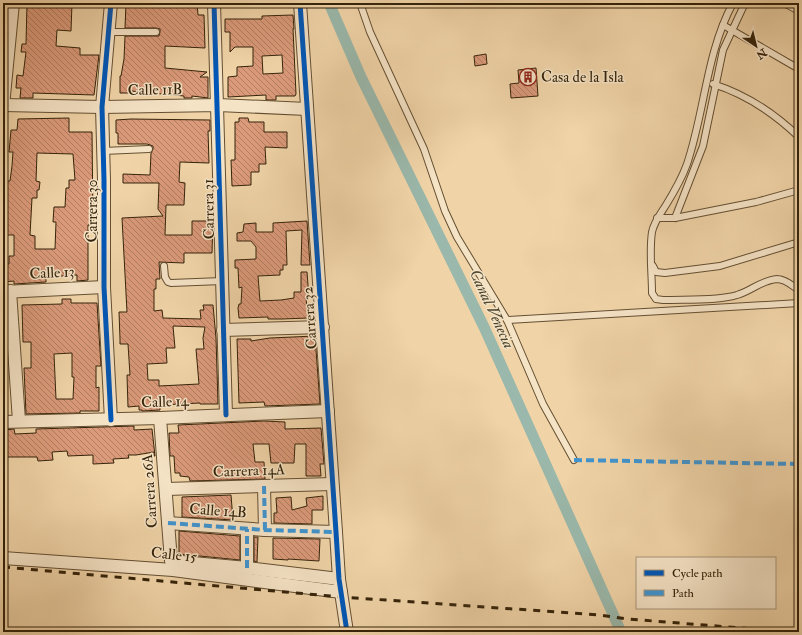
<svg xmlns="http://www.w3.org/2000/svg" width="802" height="635" font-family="'IM FELL Double Pica',serif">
<defs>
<pattern id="building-back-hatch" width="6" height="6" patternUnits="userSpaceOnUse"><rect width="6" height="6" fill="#db9a7a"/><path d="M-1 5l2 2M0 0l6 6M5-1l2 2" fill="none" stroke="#b27d62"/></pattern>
</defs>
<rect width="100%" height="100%" fill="#f0d4a8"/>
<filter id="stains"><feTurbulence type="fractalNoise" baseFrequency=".005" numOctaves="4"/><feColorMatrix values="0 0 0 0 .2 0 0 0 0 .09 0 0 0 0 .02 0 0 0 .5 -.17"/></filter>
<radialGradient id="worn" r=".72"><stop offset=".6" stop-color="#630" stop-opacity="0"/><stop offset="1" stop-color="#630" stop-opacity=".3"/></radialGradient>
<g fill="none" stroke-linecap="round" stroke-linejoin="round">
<!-- canal -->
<polyline stroke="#9ab8ab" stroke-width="11" points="329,3 361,77 484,327 621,632"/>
</g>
<!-- building -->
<g fill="url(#building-back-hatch)" stroke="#35230a" fill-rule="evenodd">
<polygon points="27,3 72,3 71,31 57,30 56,46 80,48 80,55 99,55 94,95 33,93 33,98 20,98 21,88 16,88 17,75 23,76 26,52 21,52 22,44 26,44"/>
<polygon points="126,3 197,3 198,15 204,15 205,48 165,46 165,68 207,72 200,77 208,77 208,98 192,96 192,98 184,98 184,96 141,92 131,91 132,93 120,93 120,76 121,76 124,59 125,36 159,36 160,32 160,29 156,28 125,28"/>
<path d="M293,15L294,29H293L296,94L295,96H276V100H266V95L228,97V77L237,76V67L253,66V47H235L230,52V32H225V19H262V16ZM282,55L283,73L263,74L262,56Z"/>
<polygon points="486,54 487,64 475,66 474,56"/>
<polygon points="536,68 538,96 511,98 510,84 519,83 518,70"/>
<path d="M69,118V132H92L93,225H88V280L77,281V275L46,277V282L14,284V281L3,282V264H9V256H14V235H3V206L6,181H10L12,166L13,152H9L11,130H17L18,119ZM37,153L73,154L75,180H69V188H66L65,207H54L53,222H56L55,249H35V236L30,235L32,198H37V190H39L40,182L36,181Z"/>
<polygon points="239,118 248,118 249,122 264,122 264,132 287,132 287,148 265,147 266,164 259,164 259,172 251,172 251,185 232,186 231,160 235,160 235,122 239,122"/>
<path d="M131,119L210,120V131H208L209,163L180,162L179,182L185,183L184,205H166L165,235H192V221H213L212,253H184V263L159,262L160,279H156V289H154V311L162,310L163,318L201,319L200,310H204L203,305H213L216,338L218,404H200V403L160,405V410L142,411V410H139V406L128,407L127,375H130L128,344H120V339L119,312H127L122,218L163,216L158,209L159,183H123V174L150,175L151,153L153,149V146L147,144H118V133H116V120ZM173,326L205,327L203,338L204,349H196L199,384L159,386V380H148L147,364L167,363L166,348H175Z"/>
<polygon points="307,221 310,265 301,265 302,230 286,231 287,265 283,265 283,270 280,270 280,275 258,276 260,301 281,300 294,298 294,292 301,292 301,272 307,272 309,298 306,298 308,318 282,319 268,319 268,317 239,318 238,308 239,304 241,304 242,287 239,288 238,268 235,268 235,260 256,259 256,247 251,241 237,241 237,233 243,232 244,224 256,223 256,232 273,232 273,223"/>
<path d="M62,299H71V303H97L101,366H96V388L99,387V411H80V413L26,414L24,368H31V342H23L22,305L62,304ZM72,353V377H74L73,399H56L54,354Z"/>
<polygon points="315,336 320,404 265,406 264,402 239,403 237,339 251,339 251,341 270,338"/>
<polygon points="264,421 285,422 285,429 321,428 324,464 320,464 321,476 306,476 306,444 295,444 294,463 271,463 269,444 253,444 255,462 264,462 265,479 190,481 189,477 180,476 180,473 175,473 174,456 170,456 169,433 179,433 178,425"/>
<polygon points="134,426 134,430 152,429 155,456 154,456 154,452 136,455 128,455 129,458 113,459 114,463 93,464 93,455 68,456 67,451 52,452 53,460 38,461 37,457 7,457 7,451 3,452 3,434 6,434 5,430 14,429 15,434 36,433 36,429"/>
<polygon points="231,495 233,520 182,517 182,497"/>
<polygon points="323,496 323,510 312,510 312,524 274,523 274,513 277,513 276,498 291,497 292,510 307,506 306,498"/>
<polygon points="179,531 240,536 240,560 179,554"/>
<polygon points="254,537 258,537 257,562 254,561"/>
<polygon points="273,538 320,539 319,561 288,559 288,560 273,559"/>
</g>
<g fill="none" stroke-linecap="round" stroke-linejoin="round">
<!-- lane casing -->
<g stroke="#644f32" stroke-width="8">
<g id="lane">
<polyline points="360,3 370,32 424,149 445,211 457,237 507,320 543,404 574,460"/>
<path d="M733,3C706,53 705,111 687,164C682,178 674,192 666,205C661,213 654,222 652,232C649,252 652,273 652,293L656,299L663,300C685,299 718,301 737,295C751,291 762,280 777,279C786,279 792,286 799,290"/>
<polyline points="784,3 799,11"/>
<polyline points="723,25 799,69"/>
<polyline points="109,32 156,32"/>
<path d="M713,84C745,94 775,114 799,137"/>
<polyline points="103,151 149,149"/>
<polyline points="657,218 675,218 756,202 799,190"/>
<polyline points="675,218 703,146 723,50 745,3"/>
<polyline points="164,266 165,277 168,282 171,283 222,281"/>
<polyline points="653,266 656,272 665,273 720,266 799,242"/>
<polyline points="507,320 799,303"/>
<polyline points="3,326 13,324"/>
</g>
</g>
<!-- street casing -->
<g stroke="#644f32" stroke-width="14">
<g id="street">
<polyline points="214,3 226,415"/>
<polyline points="300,3 336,532 339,579 347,632"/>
<polyline points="3,105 102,107 218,105 307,109"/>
<polyline points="3,106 13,3"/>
<polyline points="10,291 19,421"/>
<polyline points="3,292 104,287"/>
<polyline points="223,330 323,327"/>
<polyline points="160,418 171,561 247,568 339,579"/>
<polyline points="111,420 104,287 104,180 102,107 111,3"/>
<polyline points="3,422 160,418 328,411"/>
<polyline points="264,486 265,530"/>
<polyline points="166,489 332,484"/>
<polyline points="168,523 265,530 336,532"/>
<polyline points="3,558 173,570 341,592"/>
<polyline points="247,568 247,529"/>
</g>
</g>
<!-- lane -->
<use href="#lane" stroke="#f5e3c6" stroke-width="6"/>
<!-- street -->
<use href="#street" stroke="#f5e3c6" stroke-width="12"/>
<!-- rail -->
<polyline stroke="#35230a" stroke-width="3" stroke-dasharray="7 7" stroke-linecap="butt" points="3,567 342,597 600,615 628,619 792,632"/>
<!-- quiet -->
<g stroke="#3e95d2" stroke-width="4" stroke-dasharray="8 4" stroke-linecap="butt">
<polyline points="574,460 799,464"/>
<polyline points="264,486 265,530"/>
<polyline points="168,523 265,530 336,532"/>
<polyline points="247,568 247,529"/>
</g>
<!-- cycleway casing -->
<g stroke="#f5e3c6" stroke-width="8">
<g id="cycleway">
<polyline points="214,3 226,415"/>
<polyline points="300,3 336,532 339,579 347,632"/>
<polyline points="111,420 104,287 104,180 102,107 111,3"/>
</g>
</g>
<!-- cycleway -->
<use href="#cycleway" stroke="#0057b8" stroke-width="5"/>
</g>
<!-- icons -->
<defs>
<g id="building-ring" transform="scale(0.9)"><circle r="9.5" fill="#f5e3c6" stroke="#8f2418" stroke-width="1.5"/><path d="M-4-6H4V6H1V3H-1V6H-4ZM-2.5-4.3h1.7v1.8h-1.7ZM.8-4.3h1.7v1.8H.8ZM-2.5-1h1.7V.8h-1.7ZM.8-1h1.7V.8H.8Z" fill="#8f2418"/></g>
</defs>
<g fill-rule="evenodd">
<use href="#building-ring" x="528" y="77"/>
</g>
<g text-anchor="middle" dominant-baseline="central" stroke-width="3" stroke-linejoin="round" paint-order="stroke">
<!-- poi labels -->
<g font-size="15" fill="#35230a" stroke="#f5e3c6" text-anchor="start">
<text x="541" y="77">Casa de la Isla</text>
</g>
<!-- street labels -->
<g font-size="15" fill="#35230a" stroke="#f5e3c6">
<text transform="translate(155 90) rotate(-1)">Calle 11B</text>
<text transform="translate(209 209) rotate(-91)">Carrera 31</text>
<text transform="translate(92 211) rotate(-90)">Carrera 30</text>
<text transform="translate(52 273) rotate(-3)">Calle 13</text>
<text transform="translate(310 318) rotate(-94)">Carrera 32</text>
<text transform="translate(165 402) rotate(-2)">Calle 14</text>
<text transform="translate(249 471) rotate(-2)">Carrera 14A</text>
<text transform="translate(150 491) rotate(-94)">Carrera 26A</text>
<text transform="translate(218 511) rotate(4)">Calle 14B</text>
<text transform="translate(174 555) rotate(6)">Calle 15</text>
</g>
<!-- water labels -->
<g font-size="16" font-style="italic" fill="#4e4832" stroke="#f5e3c6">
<text transform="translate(492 309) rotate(65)">Canal Venecia</text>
</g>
</g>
<!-- margin -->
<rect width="802" height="635" fill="none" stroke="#f0d4a8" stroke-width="16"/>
<rect x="4" y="4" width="794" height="627" fill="none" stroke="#35230a" stroke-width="2"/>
<rect x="8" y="8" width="786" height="619" fill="none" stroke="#35230a"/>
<!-- legend -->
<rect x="636" y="557" width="140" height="52" fill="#f5e3c6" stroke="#a8967b"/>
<rect x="644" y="570" width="20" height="6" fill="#0057b8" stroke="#a8967b"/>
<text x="672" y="577" font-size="12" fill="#35230a">Cycle path</text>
<rect x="644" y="590" width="20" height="6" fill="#3e95d2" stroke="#a8967b"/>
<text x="672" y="597" font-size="12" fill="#35230a">Path</text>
<!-- north arrow -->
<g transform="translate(756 46) rotate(145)" stroke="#f5e3c6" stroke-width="3" paint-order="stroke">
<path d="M0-3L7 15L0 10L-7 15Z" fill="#35230a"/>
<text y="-6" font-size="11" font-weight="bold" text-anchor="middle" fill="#35230a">N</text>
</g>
<rect width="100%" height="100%" filter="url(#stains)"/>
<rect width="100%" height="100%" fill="url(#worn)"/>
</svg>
